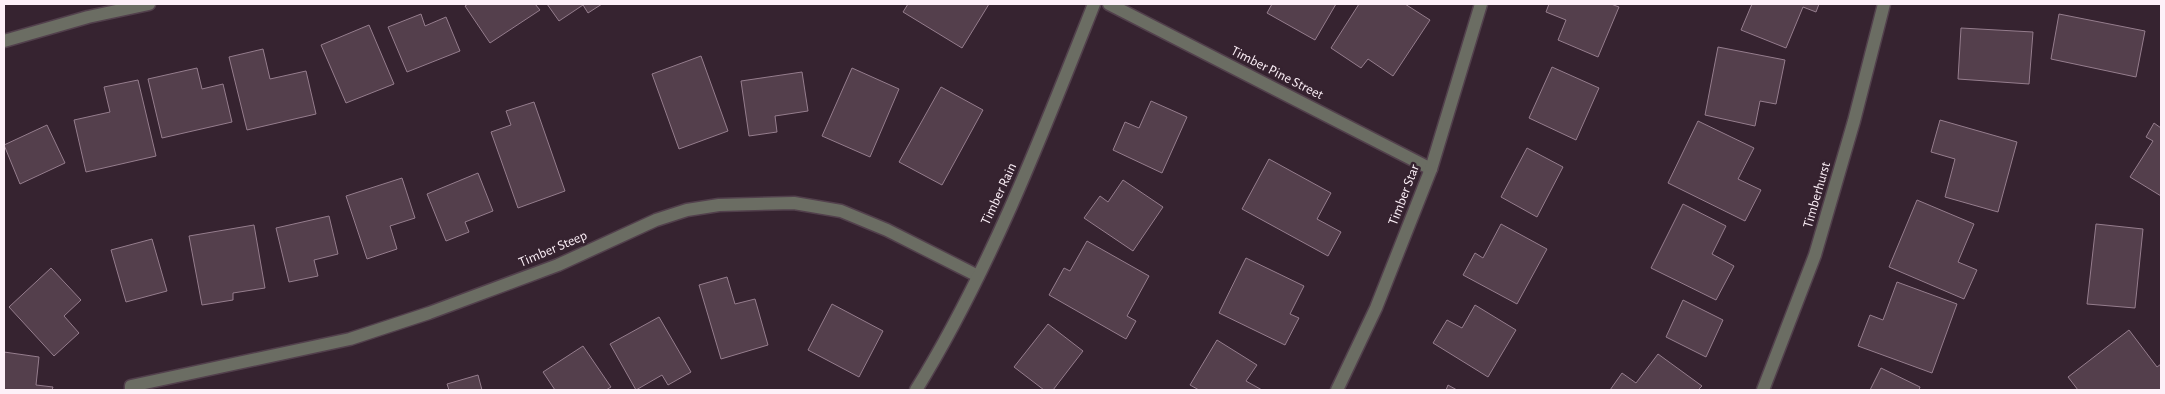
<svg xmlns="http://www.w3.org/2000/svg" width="2165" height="394" font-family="'Alegreya Sans',sans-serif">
<rect width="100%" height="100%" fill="#362330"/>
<!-- building -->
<g fill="#543f4c" stroke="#957d8d">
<polygon points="468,4 535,4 540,10 490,43 465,6"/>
<polygon points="547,4 602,4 588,13 583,5 559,21"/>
<polygon points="908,4 989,4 962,48 903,12"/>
<polygon points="1272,4 1336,4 1315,40 1267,13"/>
<polygon points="1359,4 1405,4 1430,20 1393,76 1368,59 1361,68 1331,48"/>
<polygon points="1549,4 1611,4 1619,7 1598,57 1558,40 1566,20 1546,12"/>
<polygon points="1752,4 1819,4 1816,12 1803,7 1786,48 1741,30"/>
<polygon points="421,14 425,26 446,17 460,51 407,72 388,27"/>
<polygon points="2059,14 2145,31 2136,77 2051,59"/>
<polygon points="369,25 394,84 346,103 321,45"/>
<polygon points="1961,28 2033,32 2029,84 1958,79"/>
<polygon points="1718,47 1785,60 1776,104 1760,101 1755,126 1705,115"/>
<polygon points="263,49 270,79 306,71 316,114 247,130 229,57"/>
<polygon points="701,56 728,131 679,149 652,74"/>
<polygon points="1552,67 1599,88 1576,140 1529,118"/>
<polygon points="197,68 202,89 223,84 232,122 162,138 148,79"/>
<polygon points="852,68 899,89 870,157 822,136"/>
<polygon points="802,72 808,111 775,116 777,132 749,136 741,81"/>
<polygon points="138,80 156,156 86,172 74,120 110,112 104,87"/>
<polygon points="941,87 983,110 942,185 899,162"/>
<polygon points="1151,101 1187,117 1162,173 1113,150 1125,122 1139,128"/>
<polygon points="534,102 565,191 518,208 491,132 511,125 506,111"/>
<polygon points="1940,120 2017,142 1998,212 1945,197 1955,159 1931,152"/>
<polygon points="1698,121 1754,148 1738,179 1761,190 1745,221 1668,183"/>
<polygon points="2154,123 2161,128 2161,196 2130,177 2153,141 2146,137"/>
<polygon points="47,125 65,163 20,184 4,145"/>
<polygon points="1527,148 1563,167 1537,217 1501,197"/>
<polygon points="1269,159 1331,193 1317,219 1341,232 1328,256 1242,209"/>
<polygon points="478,173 493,211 465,222 469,232 446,241 427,194"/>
<polygon points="402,178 415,218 390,226 397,249 367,259 346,196"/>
<polygon points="1123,180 1163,207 1133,251 1084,218 1100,196 1108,202"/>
<polygon points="1917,200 1974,224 1958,262 1977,270 1964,299 1889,267"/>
<polygon points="1683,204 1726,226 1712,254 1734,266 1716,300 1651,268"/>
<polygon points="329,216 338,254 314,260 318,276 289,282 276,228"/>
<polygon points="1501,224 1547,249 1517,304 1463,275 1475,253 1483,258"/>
<polygon points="2096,224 2143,229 2135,308 2087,304"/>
<polygon points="254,225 265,288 233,293 233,300 202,305 189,236"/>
<polygon points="152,239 167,291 126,302 111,250"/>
<polygon points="1087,241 1149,276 1127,316 1136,321 1126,339 1049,295 1064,268 1070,271"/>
<polygon points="1246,258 1304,286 1290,314 1299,318 1285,345 1219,313"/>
<polygon points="51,268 81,300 64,316 79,333 54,356 9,307"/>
<polygon points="727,277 735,304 755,299 768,345 721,359 699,285"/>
<polygon points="1897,282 1957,304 1932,373 1858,346 1870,315 1883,320"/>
<polygon points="1683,300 1723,320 1706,357 1666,337"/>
<polygon points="832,304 883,331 859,377 808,350"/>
<polygon points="1475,305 1516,330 1488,377 1433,343 1447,320 1462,328"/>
<polygon points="659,317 691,372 668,385 662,375 636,390 610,344"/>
<polygon points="1048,324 1083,351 1053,390 1044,390 1014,367"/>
<polygon points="2129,330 2157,367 2161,364 2161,390 2078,390 2068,377"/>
<polygon points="1217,340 1257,365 1246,381 1262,390 1199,390 1190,385"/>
<polygon points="583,346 611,387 606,390 555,390 543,372"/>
<polygon points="4,352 39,357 36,385 53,387 52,390 4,390"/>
<polygon points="1658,354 1702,386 1698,390 1610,390 1622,373 1636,383"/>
<polygon points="1881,368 1920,387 1919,390 1870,390"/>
<polygon points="478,375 482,390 449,390 447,384"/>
<polygon points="1448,385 1457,390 1446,390"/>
</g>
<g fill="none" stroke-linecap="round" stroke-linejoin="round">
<!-- minor casing -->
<g stroke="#52404c" stroke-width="15">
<g id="minor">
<polyline points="1109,4 1431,169"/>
<polyline points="4,41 88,17 149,4"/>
<polyline points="131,390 131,386 350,339 429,313 558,265 656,220 687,210 719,205 794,203 841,211 887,230 978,276"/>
<path d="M916,390C990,270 1042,135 1094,4"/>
<polyline points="1337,390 1376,308 1431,169 1481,4"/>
<polyline points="1763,390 1815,255 1854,121 1884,4"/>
</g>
</g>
<!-- minor -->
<use href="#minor" stroke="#6b6d63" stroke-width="12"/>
</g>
<g text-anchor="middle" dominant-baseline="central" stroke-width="5" stroke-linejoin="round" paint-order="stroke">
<!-- street labels -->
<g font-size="14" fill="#fdf0f8" stroke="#362330">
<text transform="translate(1277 73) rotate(27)">Timber Pine Street</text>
<text transform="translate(999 194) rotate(-65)">Timber Rain</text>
<text transform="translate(1404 195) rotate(-69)">Timber Star</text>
<text transform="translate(1817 195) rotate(-74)">Timberhurst</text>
<text transform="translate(553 249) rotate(-23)">Timber Steep</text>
</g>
</g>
<!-- border -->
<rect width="2165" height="394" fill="none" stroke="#fdf0f8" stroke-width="10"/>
</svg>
